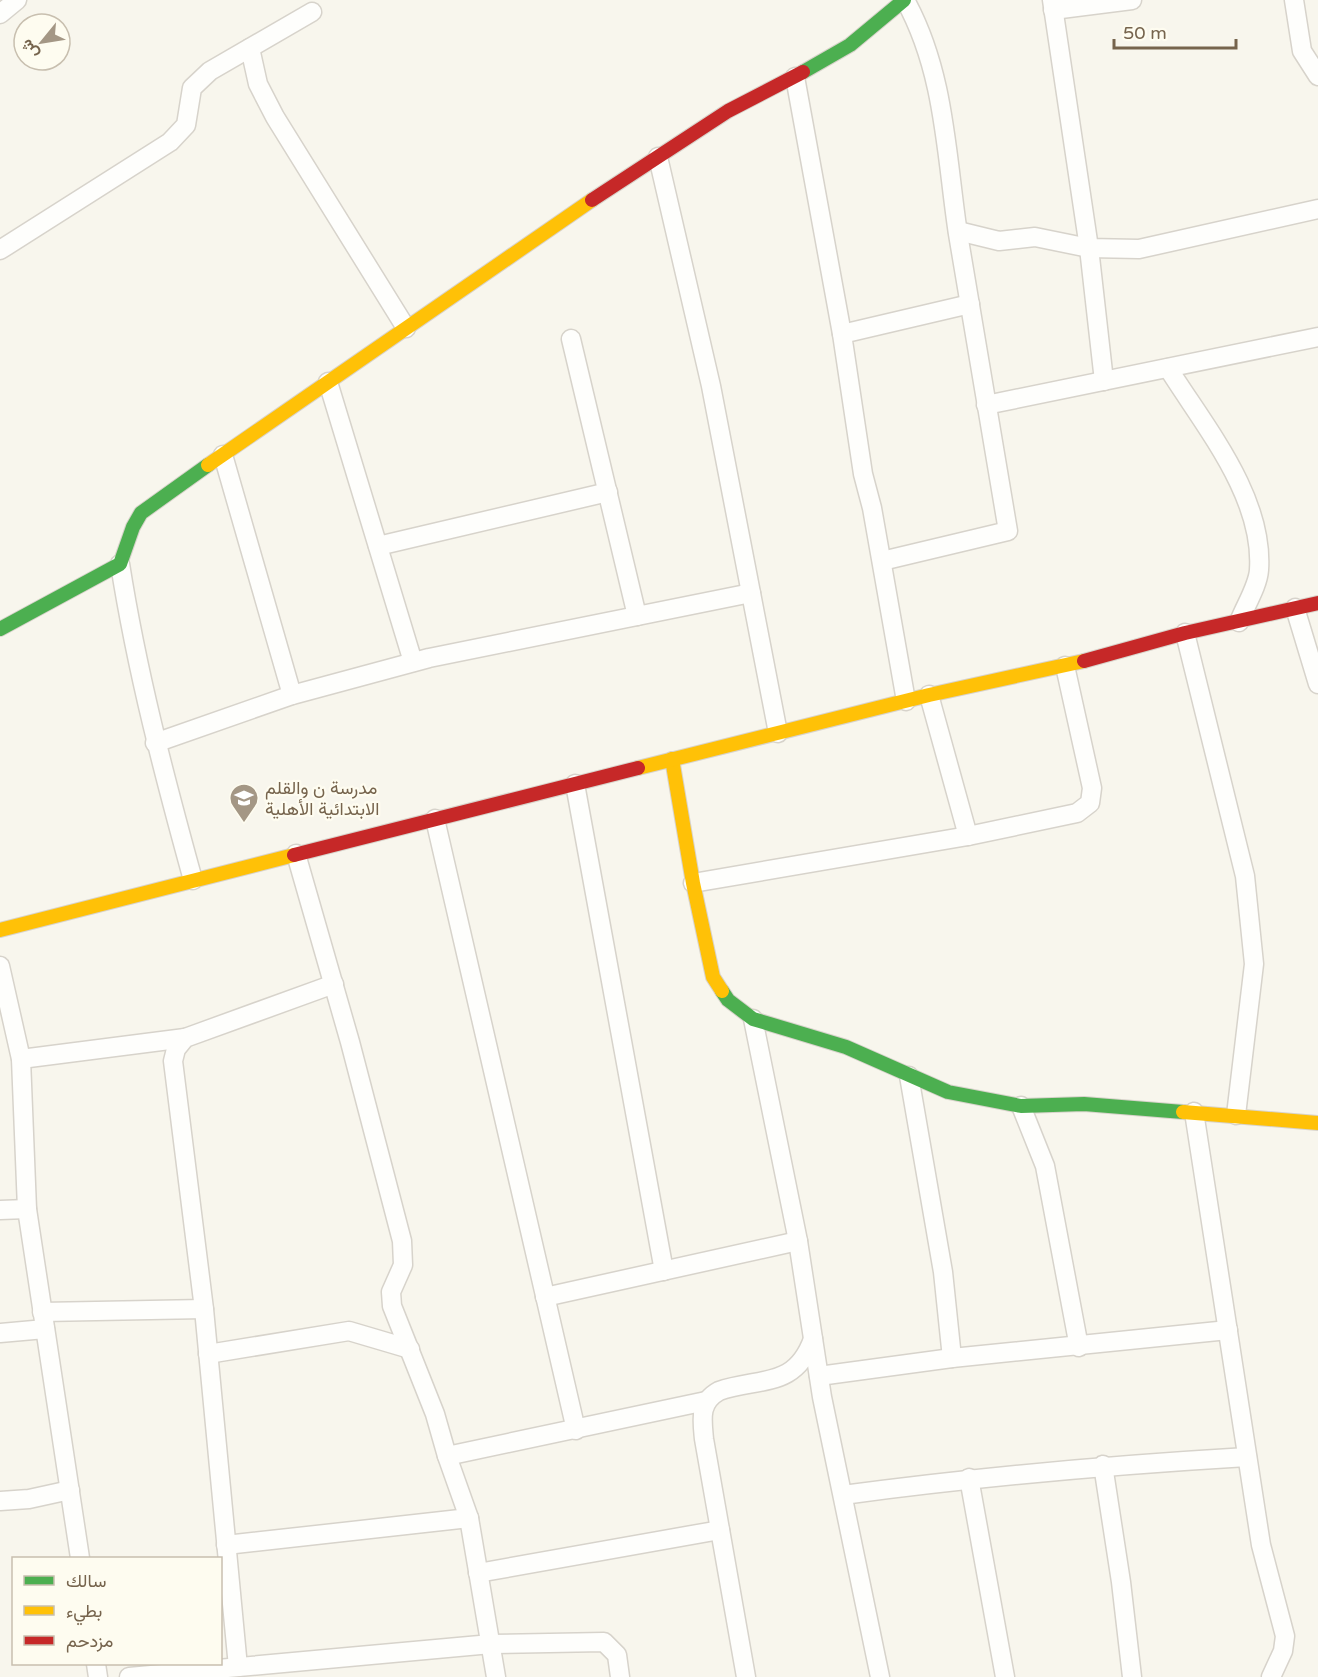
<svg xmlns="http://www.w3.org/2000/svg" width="1318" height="1677" font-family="'Varela Round',Vazirmatn,sans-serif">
<rect width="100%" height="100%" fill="#f8f6ed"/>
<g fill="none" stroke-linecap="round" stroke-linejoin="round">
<!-- street casing -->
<g stroke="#d7d3cb" stroke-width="21">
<g id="street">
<polyline points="1052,0 1089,248 1104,381"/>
<polyline points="1294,0 1302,51 1318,76"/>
<polyline points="1053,10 1132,0"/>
<polyline points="0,14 17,0"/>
<polyline points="250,48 258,84 275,117 406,328"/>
<polyline points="795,77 842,334"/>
<polyline points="658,157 711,386 778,733"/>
<polyline points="958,231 999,241 1035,237 1089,248 1139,249 1318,209"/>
<polyline points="0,250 170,142 186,125 192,88 210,71 312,12"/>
<polyline points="571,339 637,616"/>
<path d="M1168,368C1205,427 1264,497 1259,570C1258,586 1245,606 1239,622"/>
<polyline points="328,382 413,662"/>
<polyline points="986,405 1318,337"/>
<polyline points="223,455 292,695"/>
<polyline points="378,546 608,492"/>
<path d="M882,561L1008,531C991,432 974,333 958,234C946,154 945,72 905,0"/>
<path d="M120,564C137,672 164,775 193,880"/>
<polyline points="1295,608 1318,684"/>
<polyline points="1185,633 1245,876 1254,964 1236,1115"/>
<polyline points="929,695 968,836"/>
<polyline points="906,701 872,508 863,474 842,334 970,304"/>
<polyline points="155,743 292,695 429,658 751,593"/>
<polyline points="575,784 664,1271"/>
<polyline points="435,819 576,1430"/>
<polyline points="296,854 350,1042 402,1241 403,1265 391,1292 392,1306 435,1414 447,1456 469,1518 496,1677"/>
<polyline points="693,883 968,836 1077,813 1090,803 1092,788 1065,666"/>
<polyline points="0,966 21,1059 27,1209 80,1558"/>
<polyline points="753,1019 798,1241 822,1397 880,1677"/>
<polyline points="21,1059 185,1038"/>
<polyline points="909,1076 943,1272 952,1358"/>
<polyline points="1021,1106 1045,1166 1079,1347"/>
<polyline points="1194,1112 1261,1545 1285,1636 1283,1651 1271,1677"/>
<polyline points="0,1210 27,1209"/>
<polyline points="545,1297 798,1241"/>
<polyline points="42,1312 204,1309"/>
<polyline points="0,1333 45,1329"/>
<polyline points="208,1354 349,1331 410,1349"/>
<polyline points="819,1376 952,1358 1228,1330"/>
<polyline points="447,1456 706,1401"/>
<polyline points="1103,1465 1121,1582 1132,1677"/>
<polyline points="969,1478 1005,1677"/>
<path d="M843,1495C977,1477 1111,1465 1247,1457"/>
<polyline points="0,1501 29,1499 70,1490"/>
<polyline points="226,1545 469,1518"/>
<polyline points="478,1573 720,1530"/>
<polyline points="96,1664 98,1677"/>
<polyline points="238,1667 204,1309 173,1061 176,1049 185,1038 334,984"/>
<polyline points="129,1677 491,1644 604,1642 617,1655 620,1677"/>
<path d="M746,1677L704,1439C702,1419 699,1402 719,1391C760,1377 795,1389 813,1339"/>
</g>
</g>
<!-- fast casing -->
<g stroke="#d8d3cb" stroke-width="16">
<g id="fast">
<polyline points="803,72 850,45 904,0"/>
<polyline points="0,629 120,564 133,527 141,513 208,465"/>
<polyline points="722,991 728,1000 753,1019 846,1047 948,1092 1021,1106 1084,1104 1183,1112"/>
</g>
</g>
<!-- slow casing -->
<g stroke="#d8d3cb" stroke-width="16">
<g id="slow">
<polyline points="208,465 592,200"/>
<polyline points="672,759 693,883 713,977 722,991"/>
<polyline points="638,768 929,695 1084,661"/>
<polyline points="0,930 294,855"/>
<polyline points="1183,1112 1318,1123"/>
</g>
</g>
<!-- jam casing -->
<g stroke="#d8d3cb" stroke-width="16">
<g id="jam">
<polyline points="592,200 728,111 803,72"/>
<polyline points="1084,661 1185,633 1318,603"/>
<polyline points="294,855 638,768"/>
</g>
</g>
<!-- street -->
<use href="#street" stroke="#fefefc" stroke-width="18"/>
<!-- fast -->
<use href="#fast" stroke="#4caf50" stroke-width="14"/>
<!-- slow -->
<use href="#slow" stroke="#ffc107" stroke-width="14"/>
<!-- jam -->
<use href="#jam" stroke="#c62828" stroke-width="14"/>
</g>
<!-- icons -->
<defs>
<g id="school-pin" transform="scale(1.5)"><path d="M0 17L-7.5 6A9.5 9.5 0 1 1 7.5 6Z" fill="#a49785" stroke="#fefcf0"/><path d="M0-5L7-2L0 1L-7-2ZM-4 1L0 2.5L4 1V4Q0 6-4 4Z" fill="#fff"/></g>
</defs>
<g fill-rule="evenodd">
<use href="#school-pin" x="244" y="798"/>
</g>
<g text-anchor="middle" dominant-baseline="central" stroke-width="4.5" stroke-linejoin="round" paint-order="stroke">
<!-- poi labels -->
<g font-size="18" fill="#76644d" stroke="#fefcf0" text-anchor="start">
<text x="265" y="788">مدرسة ن والقلم<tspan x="265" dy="21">الابتدائية الأهلية</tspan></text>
</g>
</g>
<!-- legend -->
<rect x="12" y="1557" width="210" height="108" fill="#fefcf0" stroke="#c8bfaf" stroke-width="1.5"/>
<rect x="24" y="1576" width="30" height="9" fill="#4caf50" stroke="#c8bfaf" stroke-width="1.5"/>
<text x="66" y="1587" font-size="18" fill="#76644d">سالك</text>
<rect x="24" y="1606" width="30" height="9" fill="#ffc107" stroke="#c8bfaf" stroke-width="1.5"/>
<text x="66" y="1617" font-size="18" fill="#76644d">بطيء</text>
<rect x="24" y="1636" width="30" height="9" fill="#c62828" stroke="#c8bfaf" stroke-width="1.5"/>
<text x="66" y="1647" font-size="18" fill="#76644d">مزدحم</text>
<!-- north arrow -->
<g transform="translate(42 42) rotate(240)"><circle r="28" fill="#fefcf0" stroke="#c8bfaf" stroke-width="1.5"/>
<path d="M0-4.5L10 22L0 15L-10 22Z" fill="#a49785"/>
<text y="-9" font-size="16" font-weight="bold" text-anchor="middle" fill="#76644d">ش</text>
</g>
<!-- scale -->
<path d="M1114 39v9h122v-9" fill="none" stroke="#76644d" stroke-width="3"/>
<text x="1123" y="39" font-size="18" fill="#76644d" stroke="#fefcf0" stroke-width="4.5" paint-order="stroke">50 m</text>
</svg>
